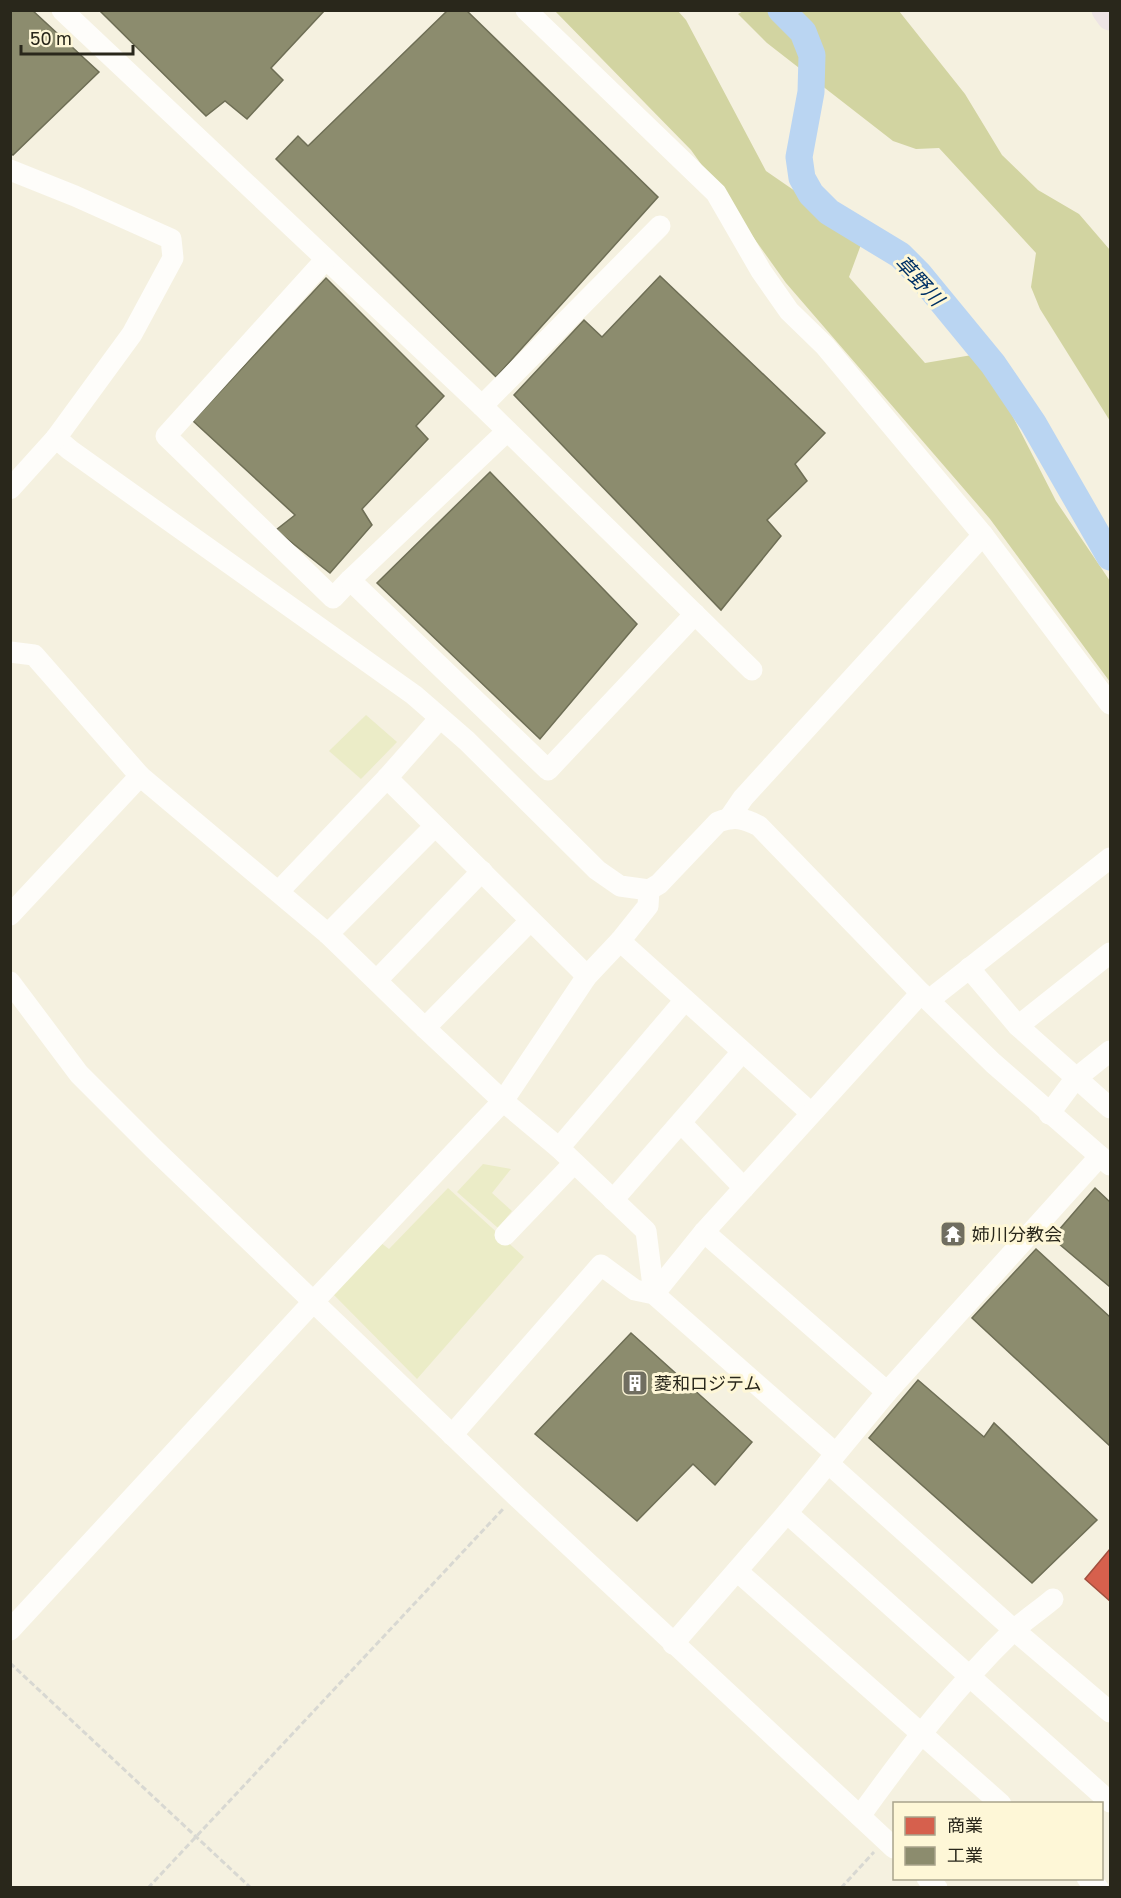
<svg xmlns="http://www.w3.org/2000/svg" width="1121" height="1898" font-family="'Golos Text','Noto Sans JP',sans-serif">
<rect width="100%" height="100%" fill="#f5f1e0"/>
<!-- green -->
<g fill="#ebecc7">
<polygon points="366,715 397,742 361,779 329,751"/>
<polygon points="483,1164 511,1169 492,1193 512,1211 498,1228 457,1192"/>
<polygon points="448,1188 524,1257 417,1379 331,1292 373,1237 389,1249"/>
</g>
<!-- forest -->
<g fill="#d2d4a1">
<polygon points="745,10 899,11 965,94 1002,155 1038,190 1079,214 1110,250 1110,421 1040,309 1031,287 1036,253 939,148 916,149 893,141 767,43 738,14"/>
<polygon points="555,11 678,11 686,20 766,171 795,191 815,181 862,242 849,277 925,363 972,355 989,370 1056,501 1110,581 1110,682 990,519 786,283 691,150"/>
</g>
<!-- shops -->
<polygon fill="#d6604d" stroke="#a24f3e" stroke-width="1.5" points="1110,1549 1110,1601 1085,1579"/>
<!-- industry -->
<g fill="#8c8c6e" stroke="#6e6e55" stroke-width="1.5">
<polygon points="10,10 32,10 99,72 13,155 10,153"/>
<polygon points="99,10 325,10 271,68 283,80 247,119 225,101 206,116"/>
<polygon points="448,10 466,10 658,197 496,377 276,159 298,136 308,146"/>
<polygon points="660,276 825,433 795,464 807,481 767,520 781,536 721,610 514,395 584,320 602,337"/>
<polygon points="326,278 444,396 416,426 428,439 362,509 372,525 330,573 276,530 295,515 193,421"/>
<polygon points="490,472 637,624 540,739 377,583"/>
<polygon points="1095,1188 1110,1202 1110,1287 1052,1238"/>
<polygon points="1036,1249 1110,1317 1110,1446 972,1318"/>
<polygon points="631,1333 752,1442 715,1485 693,1464 637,1521 535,1434"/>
<polygon points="918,1380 984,1437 994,1423 1097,1520 1032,1583 869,1438"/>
</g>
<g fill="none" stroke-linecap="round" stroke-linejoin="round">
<!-- river -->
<polyline stroke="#bad5f2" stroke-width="27" points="781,10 803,32 812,55 811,92 799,157 802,178 811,194 829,212 900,255 919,274 993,364 1033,423 1110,557"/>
<!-- path -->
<g stroke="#d8d8d2" stroke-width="3" stroke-dasharray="6 3" stroke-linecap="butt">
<polyline points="10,1663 251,1888"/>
<polyline points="148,1888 504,1508"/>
<polyline points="841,1888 874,1852"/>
</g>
<!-- minor -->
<g stroke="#fefdfa" stroke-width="21">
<polyline points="62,10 482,406 752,670"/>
<polyline points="526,10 716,193 761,271 789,311 825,346 983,535 1110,704"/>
<path d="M10,170L75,196L171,239L173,258L132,334L56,438L70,450L414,695L467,741L597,870L620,886L649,890L659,884L718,822C734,816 744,818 759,826L921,993L993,1063L1110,1165"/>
<polyline points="326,259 166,436 333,598 350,580"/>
<polyline points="482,406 660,226"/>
<polyline points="507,431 350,580 548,770 695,614"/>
<polyline points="10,489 56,438"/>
<polyline points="10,652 34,655 140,776 328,934 425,1028 503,1101 559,1148 646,1231 654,1294"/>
<polyline points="387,778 587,976"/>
<polyline points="730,817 743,798 983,535"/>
<polyline points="279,891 387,778 440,718"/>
<polyline points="10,915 140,776"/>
<polyline points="328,934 434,827"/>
<polyline points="620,941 811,1113"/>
<polyline points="969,968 1018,1026 1110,1108"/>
<polyline points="377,980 482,871"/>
<polyline points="10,982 79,1074 154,1149 516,1496 894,1848"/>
<polyline points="929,1000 1110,858"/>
<polyline points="1018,1026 1110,953"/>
<polyline points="425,1028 530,921"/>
<polyline points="1049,1114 1075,1079 1110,1051"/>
<polyline points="681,1123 744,1188"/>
<polyline points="559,1148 685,1000"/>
<polyline points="613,1200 742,1052"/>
<polyline points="704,1232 887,1392"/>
<polyline points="505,1235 574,1163"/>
<polyline points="654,1294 704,1232 921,993"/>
<polyline points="452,1435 601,1265 635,1290 654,1294 835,1453"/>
<polyline points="828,1463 1014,1630 1110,1712"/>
<polyline points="787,1513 1110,1802"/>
<polyline points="737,1571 1001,1804"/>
<polyline points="10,1630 314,1301 503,1101 587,976 620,941 648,906 649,890"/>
<polyline points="673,1644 787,1513 887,1392 1100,1156"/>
<path d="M860,1816C907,1751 955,1687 1013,1631C1025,1620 1040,1610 1053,1599"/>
<polyline points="927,1878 937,1888"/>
<polyline points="1087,1878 1098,1888"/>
</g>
<!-- major -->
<polyline stroke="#ede4e4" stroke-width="27" points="1105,10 1110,17"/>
</g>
<!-- icons -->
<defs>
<g id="temple-square" transform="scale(1.35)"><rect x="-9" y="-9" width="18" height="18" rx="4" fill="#706e60" stroke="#fef7d7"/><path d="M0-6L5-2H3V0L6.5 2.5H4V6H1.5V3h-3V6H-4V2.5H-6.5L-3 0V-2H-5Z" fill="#fff"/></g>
<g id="building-square" transform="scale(1.35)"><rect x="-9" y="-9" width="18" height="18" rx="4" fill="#706e60" stroke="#fef7d7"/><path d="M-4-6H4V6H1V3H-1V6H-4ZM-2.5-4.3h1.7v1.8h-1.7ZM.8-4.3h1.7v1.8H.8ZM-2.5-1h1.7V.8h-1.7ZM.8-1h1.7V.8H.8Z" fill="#fff"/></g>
</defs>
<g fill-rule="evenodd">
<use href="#temple-square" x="953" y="1234"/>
<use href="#building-square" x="635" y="1383"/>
</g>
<g text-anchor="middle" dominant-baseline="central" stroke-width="6" stroke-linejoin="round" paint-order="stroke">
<!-- poi labels -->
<g font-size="18" fill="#29271b" stroke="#fef7d7" text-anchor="start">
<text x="972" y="1234">姉川分教会</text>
<text x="654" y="1383">菱和ロジテム</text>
</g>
<!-- water labels -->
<g font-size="20" font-style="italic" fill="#003166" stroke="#fef7d7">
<text transform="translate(920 280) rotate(47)">草野川</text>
</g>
</g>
<!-- border -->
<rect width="1121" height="1898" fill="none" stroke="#29271b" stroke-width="24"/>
<!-- legend -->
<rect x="893" y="1802" width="210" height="78" fill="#fef7d7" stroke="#a9a48c" stroke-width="1.5"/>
<rect x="905" y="1817" width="30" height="18" fill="#d6604d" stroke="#a9a48c" stroke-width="1.5"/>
<text x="947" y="1832" font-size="18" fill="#29271b">商業</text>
<rect x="905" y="1847" width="30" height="18" fill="#8c8c6e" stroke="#a9a48c" stroke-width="1.5"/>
<text x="947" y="1862" font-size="18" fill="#29271b">工業</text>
<!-- scale -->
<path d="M21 45v9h112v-9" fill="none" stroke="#29271b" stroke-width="3"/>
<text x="30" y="45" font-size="18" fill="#29271b" stroke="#fef7d7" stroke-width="4.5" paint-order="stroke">50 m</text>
</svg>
